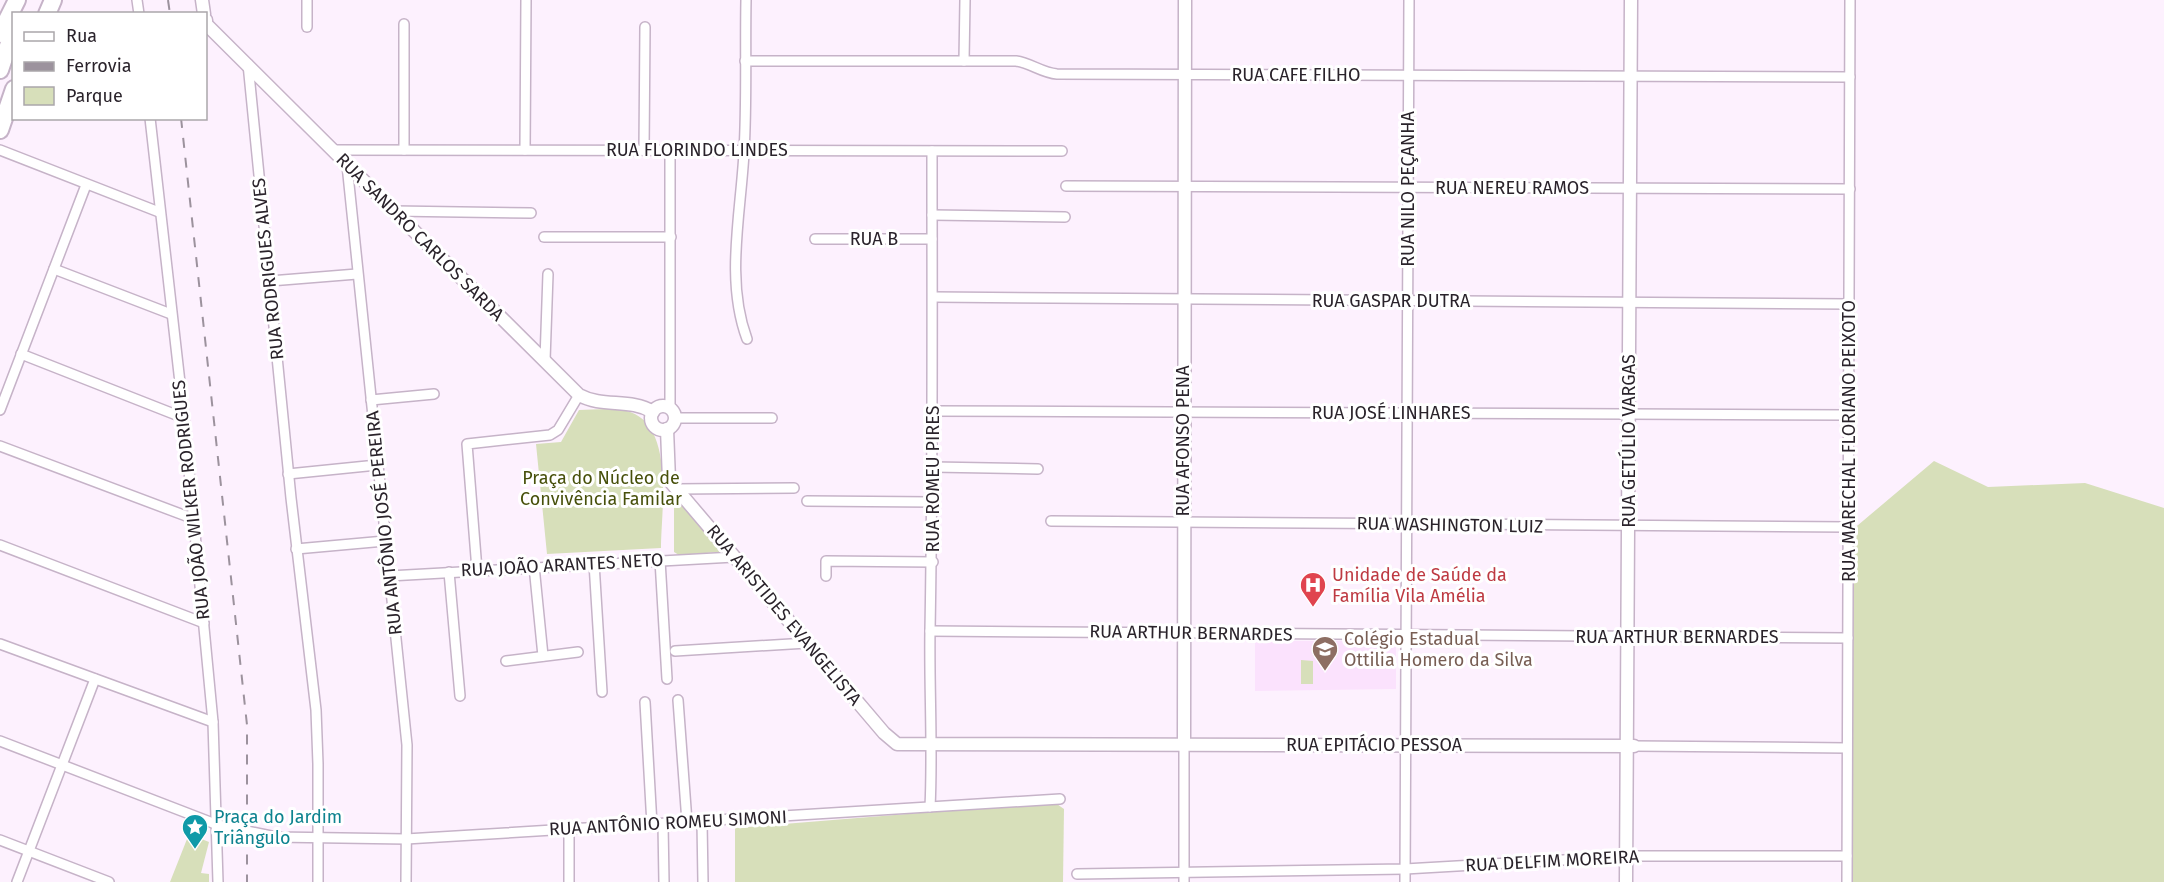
<svg xmlns="http://www.w3.org/2000/svg" width="2164" height="882" font-family="'Fira Sans',sans-serif">
<rect width="100%" height="100%" fill="#fdf1fe"/>
<!-- built -->
<polygon fill="#fbe2fd" points="1255,641 1392,641 1396,645 1396,689 1255,691"/>
<!-- green -->
<g fill="#d7dfba">
<path d="M579,410C594,410 615,407 630,412C675,427 661,511 661,548L547,554L536,444L561,442Z"/>
<polygon points="1934,461 1988,487 2085,483 2164,508 2164,882 1848,882 1851,531"/>
<polygon points="674,497 719,548 719,552 679,555 674,552"/>
<polygon points="1301,660 1313,661 1313,684 1301,684"/>
<polygon points="1054,802 1064,809 1063,882 735,882 735,828"/>
<polygon points="189,834 209,842 201,873 209,874 209,882 170,882"/>
</g>
<g fill="none" stroke-linecap="round" stroke-linejoin="round">
<!-- street casing -->
<g stroke="#c6b3c8" stroke-width="12">
<g id="street">
<polyline points="137,0 139,14"/>
<path d="M746,0C745,51 747,101 744,152C741,213 725,280 747,339"/>
<polyline points="307,27 307,0"/>
<path d="M745,61H1016C1031,63 1042,73 1057,74L1850,77"/>
<polyline points="964,61 965,0"/>
<polyline points="248,64 291,498 316,710 318,764 318,882"/>
<polyline points="150,118 184,418 213,722 218,882"/>
<polyline points="0,150 159,212"/>
<polyline points="332,150 1062,151"/>
<polyline points="404,150 404,24"/>
<polyline points="525,150 526,0"/>
<polyline points="644,150 645,27"/>
<polyline points="347,165 407,745 406,882"/>
<polyline points="1066,186 1850,189"/>
<polyline points="394,211 531,213"/>
<polyline points="932,215 1065,217"/>
<polyline points="544,237 671,237"/>
<polyline points="815,239 932,239"/>
<polyline points="54,269 171,314"/>
<polyline points="270,281 357,274"/>
<polyline points="933,297 1849,304"/>
<polyline points="21,354 184,418"/>
<polyline points="545,360 548,274"/>
<polyline points="371,400 434,394"/>
<polyline points="670,408 670,151"/>
<polyline points="0,410 86,185"/>
<polyline points="933,411 1849,415"/>
<polyline points="675,418 772,418"/>
<polyline points="0,446 194,519"/>
<polyline points="933,467 1038,469"/>
<polyline points="288,474 377,465"/>
<polyline points="677,489 794,488"/>
<polyline points="807,501 933,502"/>
<polyline points="1051,521 1848,527"/>
<polyline points="0,545 204,623"/>
<polyline points="296,549 385,541"/>
<polyline points="660,560 667,679"/>
<polyline points="594,563 602,692"/>
<polyline points="534,566 543,656"/>
<polyline points="477,570 467,444 550,435 558,430 579,395"/>
<polyline points="449,572 460,696"/>
<polyline points="389,576 734,557"/>
<polyline points="826,576 826,561 933,562"/>
<polyline points="930,631 1848,638"/>
<polyline points="0,644 213,722"/>
<polyline points="675,651 807,643"/>
<polyline points="506,661 578,652"/>
<polyline points="678,700 687,822"/>
<polyline points="645,702 652,825"/>
<polyline points="0,741 218,825 276,837 406,839 1060,799"/>
<polyline points="1634,746 1847,748"/>
<path d="M930,807C933,748 929,689 930,630C933,470 932,311 932,151"/>
<polyline points="702,822 703,882"/>
<polyline points="663,824 664,882"/>
<polyline points="569,829 569,882"/>
<polyline points="0,840 109,882"/>
<polyline points="1077,874 1405,869 1632,856 1847,856"/>
<polyline points="17,882 95,679"/>
<polyline points="1184,882 1184,744"/>
<polyline points="1405,882 1409,0"/>
<polyline points="1847,882 1850,0"/>
</g>
</g>
<!-- secondary casing -->
<g stroke="#c6b3c8" stroke-width="15">
<g id="secondary">
<polyline points="202,0 204,14"/>
<path d="M206,20V24L579,395C603,408 630,398 653,412"/>
<circle cx="663" cy="418" r="12"/>
<polyline points="667,429 669,480 884,733 897,744 1634,746"/>
<polyline points="1184,744 1185,0"/>
<polyline points="1626,882 1631,0"/>
</g>
</g>
<!-- highway casing -->
<g stroke="#c6b3c8" stroke-width="20">
<g id="highway">
<polyline points="47,14 53,0"/>
<polyline points="0,34 17,0"/>
<polyline points="0,70 14,28"/>
<polyline points="0,130 14,89"/>
</g>
</g>
<!-- street -->
<use href="#street" stroke="#fff" stroke-width="9"/>
<!-- secondary -->
<use href="#secondary" stroke="#fff" stroke-width="12"/>
<!-- highway -->
<use href="#highway" stroke="#fff" stroke-width="16"/>
<!-- rail -->
<g stroke="#9c929d" stroke-width="2" stroke-dasharray="10 10" stroke-linecap="butt">
<polyline points="168,0 170,14"/>
<polyline points="181,118 247,725 247,882"/>
</g>
</g>
<!-- icons -->
<defs>
<g id="hospital-pin" transform="scale(1.35)"><path d="M0 17L-7.5 6A9.5 9.5 0 1 1 7.5 6Z" fill="#e0444e" stroke="#fff"/><path d="M-5-5h3v3.5h4V-5h3V5h-3V1.5h-4V5h-3Z" fill="#fff"/></g>
<g id="school-pin" transform="scale(1.35)"><path d="M0 17L-7.5 6A9.5 9.5 0 1 1 7.5 6Z" fill="#8d6e63" stroke="#fff"/><path d="M0-5L7-2L0 1L-7-2ZM-4 1L0 2.5L4 1V4Q0 6-4 4Z" fill="#fff"/></g>
<g id="sight-pin" transform="scale(1.35)"><path d="M0 17L-7.5 6A9.5 9.5 0 1 1 7.5 6Z" fill="#0f9aa8" stroke="#fff"/><path d="M0-6L1.8-2.2L6-1.7L2.9 1.2L3.7 5.4L0 3.3L-3.7 5.4L-2.9 1.2L-6-1.7L-1.8-2.2Z" fill="#fff"/></g>
</defs>
<g fill-rule="evenodd">
<use href="#hospital-pin" x="1313" y="585"/>
<use href="#school-pin" x="1325" y="649"/>
<use href="#sight-pin" x="195" y="827"/>
</g>
<g text-anchor="middle" dominant-baseline="central" stroke-width="6" stroke-linejoin="round" paint-order="stroke">
<!-- street labels -->
<g font-size="18" fill="#2a232b" stroke="#fff">
<text x="1296" y="75">RUA CAFE FILHO</text>
<text x="697" y="150">RUA FLORINDO LINDES</text>
<text x="1512" y="188">RUA NEREU RAMOS</text>
<text transform="translate(1408 189) rotate(-90)">RUA NILO PEÇANHA</text>
<text transform="translate(420 237) rotate(45)">RUA SANDRO CARLOS SARDA</text>
<text x="874" y="239">RUA B</text>
<text transform="translate(268 269) rotate(-96)">RUA RODRIGUES ALVES</text>
<text x="1391" y="301">RUA GASPAR DUTRA</text>
<text x="1391" y="413">RUA JOSÉ LINHARES</text>
<text transform="translate(1183 441) rotate(-90)">RUA AFONSO PENA</text>
<text transform="translate(1629 441) rotate(-90)">RUA GETÚLIO VARGAS</text>
<text transform="translate(1849 441) rotate(-90)">RUA MARECHAL FLORIANO PEIXOTO</text>
<text transform="translate(933 479) rotate(-90)">RUA ROMEU PIRES</text>
<text transform="translate(191 500) rotate(-96)">RUA JOÃO WILKER RODRIGUES</text>
<text transform="translate(384 523) rotate(-96)">RUA ANTÔNIO JOSÉ PEREIRA</text>
<text transform="translate(1450 525) rotate(1)">RUA WASHINGTON LUIZ</text>
<text transform="translate(562 565) rotate(-3)">RUA JOÃO ARANTES NETO</text>
<text transform="translate(784 615) rotate(50)">RUA ARISTIDES EVANGELISTA</text>
<text transform="translate(1191 633) rotate(1)">RUA ARTHUR BERNARDES</text>
<text x="1677" y="637">RUA ARTHUR BERNARDES</text>
<text x="1374" y="745">RUA EPITÁCIO PESSOA</text>
<text transform="translate(668 823) rotate(-3)">RUA ANTÔNIO ROMEU SIMONI</text>
<text transform="translate(1552 861) rotate(-3)">RUA DELFIM MOREIRA</text>
</g>
<!-- park labels -->
<g font-size="18" fill="#47500b" stroke="#fff">
<text x="601" y="478">Praça do Núcleo de<tspan x="601" dy="21">Convivência Familar</tspan></text>
</g>
<!-- health labels -->
<g font-size="18" fill="#be3a42" stroke="#fff" text-anchor="start">
<text x="1332" y="575">Unidade de Saúde da<tspan x="1332" dy="21">Família Vila Amélia</tspan></text>
</g>
<!-- education labels -->
<g font-size="18" fill="#785e54" stroke="#fff" text-anchor="start">
<text x="1344" y="639">Colégio Estadual<tspan x="1344" dy="21">Ottilia Homero da Silva</tspan></text>
</g>
<!-- culture labels -->
<g font-size="18" fill="#0d838f" stroke="#fff" text-anchor="start">
<text x="214" y="817">Praça do Jardim<tspan x="214" dy="21">Triângulo</tspan></text>
</g>
</g>
<!-- legend -->
<rect x="12" y="12" width="195" height="108" fill="#ffffff" stroke="#aaa7aa" stroke-width="1.5"/>
<rect x="24" y="32" width="30" height="9" fill="#ffffff" stroke="#aaa7aa" stroke-width="1.5"/>
<text x="66" y="42" font-size="18" fill="#2a232b">Rua</text>
<rect x="24" y="62" width="30" height="9" fill="#9c929d" stroke="#aaa7aa" stroke-width="1.5"/>
<text x="66" y="72" font-size="18" fill="#2a232b">Ferrovia</text>
<rect x="24" y="87" width="30" height="18" fill="#d7dfba" stroke="#aaa7aa" stroke-width="1.5"/>
<text x="66" y="102" font-size="18" fill="#2a232b">Parque</text>
</svg>
